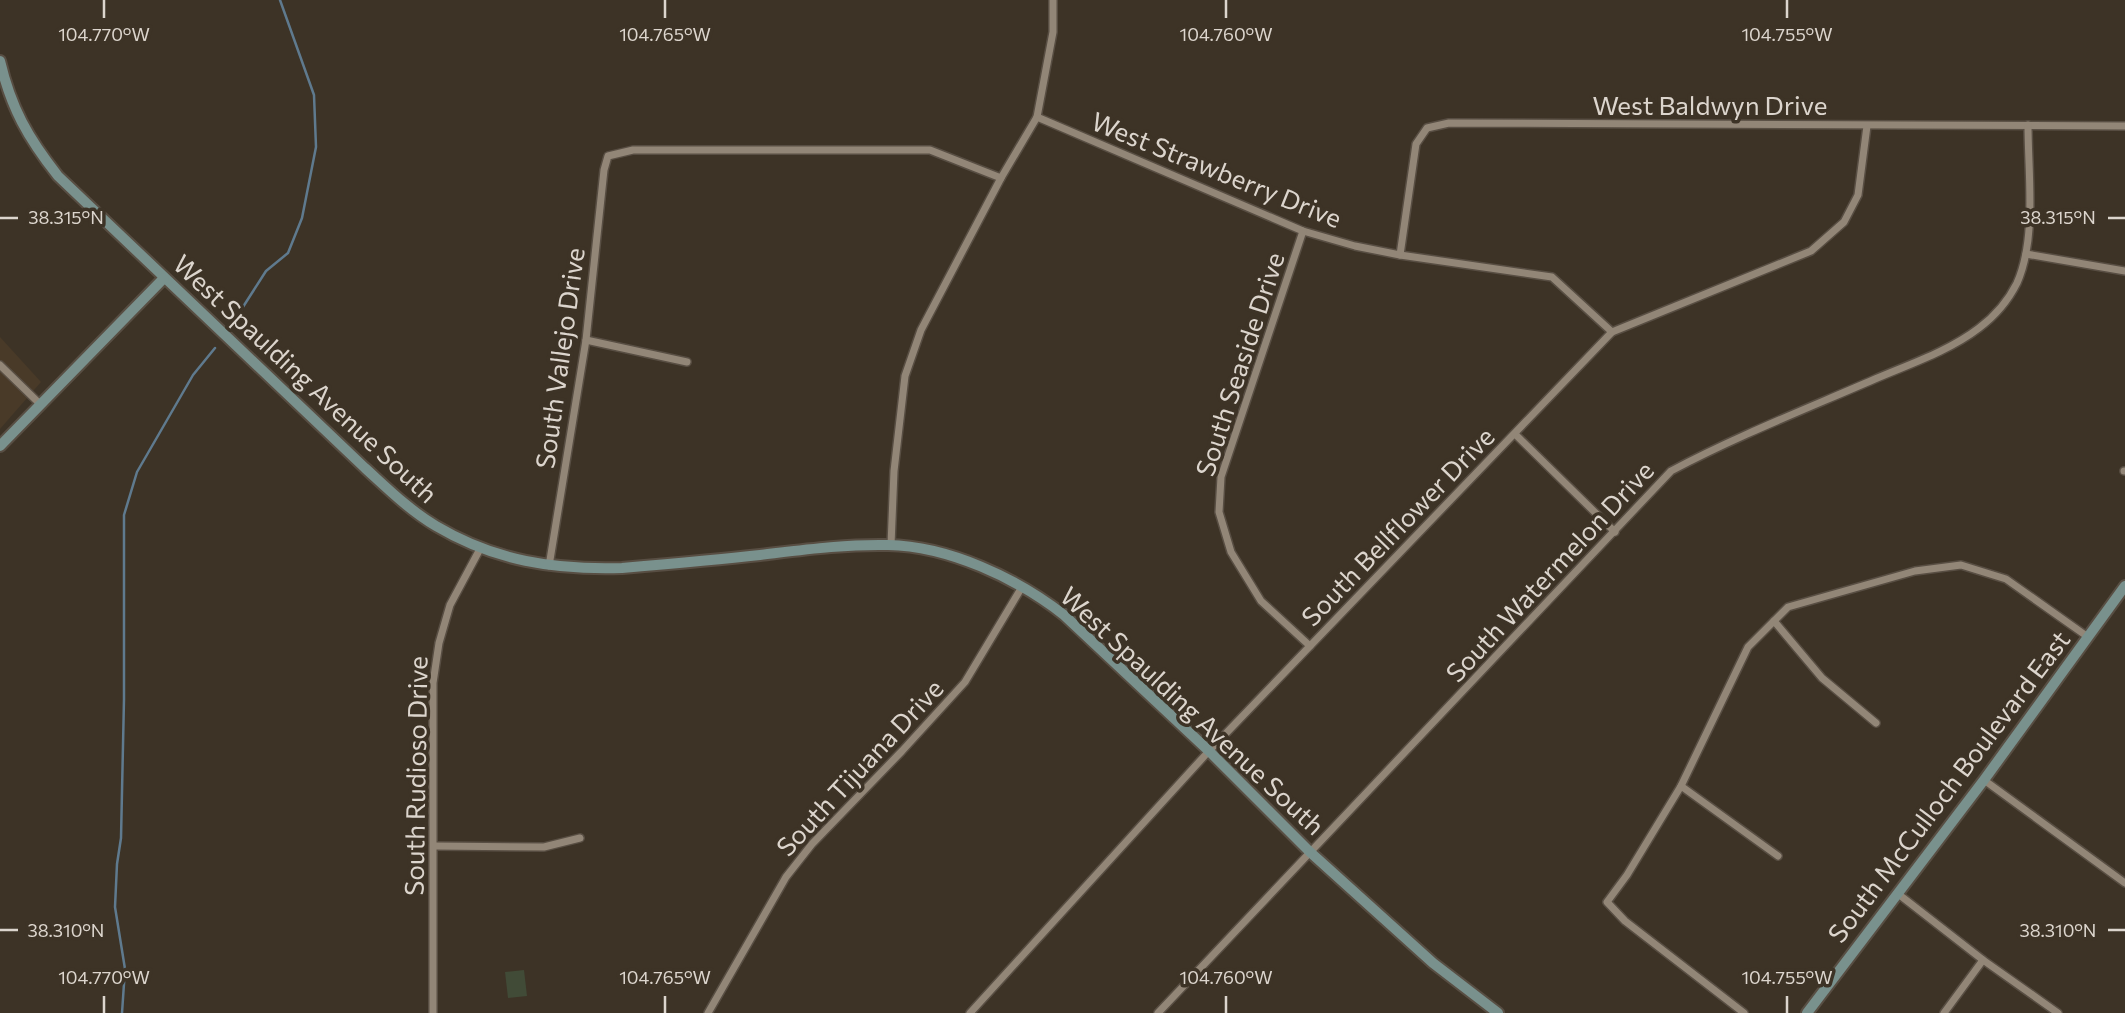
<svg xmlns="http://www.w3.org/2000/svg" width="2125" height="1013" font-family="Commissioner,sans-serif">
<rect width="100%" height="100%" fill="#3d3326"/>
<!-- built -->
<polygon fill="#493a28" points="0,337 41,382 0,429"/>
<!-- green -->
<polygon fill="#414b37" points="524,970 527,996 508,998 505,972"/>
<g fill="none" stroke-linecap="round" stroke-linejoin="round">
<!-- stream -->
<g stroke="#5f7a8e" stroke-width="2.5">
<polyline points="234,321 266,271 288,253 302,218 316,147 314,95 280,0"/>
<polyline points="122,1013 125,969 115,907 117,864 121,838 124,699 124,515 137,472 193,375 215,348"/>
</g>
<!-- street casing -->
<g stroke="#584e43" stroke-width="10">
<g id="street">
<polyline points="1037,117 1303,231 1355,246 1400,255 1552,277 1612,332"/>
<polyline points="1303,231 1221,477 1219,512 1231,552 1261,601 1310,646"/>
<polyline points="2026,254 2125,271"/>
<polyline points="1400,255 1416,144 1427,128 1449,123 2125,126"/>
<polyline points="586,340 687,362"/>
<polyline points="0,365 40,404"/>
<polyline points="1515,434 1615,532"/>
<polyline points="2124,471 2125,471"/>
<polyline points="891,545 894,471 905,376 921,330 1001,178 1037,117 1053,32 1053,0"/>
<polyline points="549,566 586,340 604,170 608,156 633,150 930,150 1001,178"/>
<polyline points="1774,621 1822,678 1876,723"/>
<polyline points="1984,780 2125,883"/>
<polyline points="1681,786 1778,856"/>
<polyline points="434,846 544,847 580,838"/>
<polyline points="1897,893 1983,960 2058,1013"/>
<polyline points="433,1013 433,683 439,643 450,605 480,549"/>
<polyline points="708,1013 786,877 812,844 902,751 965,682 1022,587"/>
<polyline points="970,1013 1209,751 1612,332 1811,251 1844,222 1858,195 1867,126"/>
<path d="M1158,1013L1671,471C1737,436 1806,409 1875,379C1910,364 1949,351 1979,328C1995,316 2008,301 2017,283C2037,238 2028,174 2028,125"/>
<polyline points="1744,1013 1625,921 1607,902 1627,875 1681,786 1748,647 1788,607 1915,571 1961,565 2006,579 2088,637"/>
<polyline points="1944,1013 1983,960"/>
</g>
</g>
<!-- secondary casing -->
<g stroke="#584e43" stroke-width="14">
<g id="secondary">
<path d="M0,61C11,108 28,138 58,176L365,468C387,488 409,510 436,526C495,561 554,570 622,568C668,564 714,560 760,555C802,550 845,544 888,545C948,546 1017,578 1064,615L1209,751L1310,852L1433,963L1498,1013"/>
<polyline points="0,446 164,278"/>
<polyline points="1807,1013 1984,780 2125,586"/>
</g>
</g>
<!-- street -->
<use href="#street" stroke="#928677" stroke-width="7"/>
<!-- secondary -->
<use href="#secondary" stroke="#79918d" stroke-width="10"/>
</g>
<!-- ticks -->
<path fill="none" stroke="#dcd5cd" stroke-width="2.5" d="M104,0V18M665,0V18M1226,0V18M1787,0V18M0,218H18M2108,218H2125M0,930H18M2108,930H2125M104,996V1013M665,996V1013M1226,996V1013M1787,996V1013"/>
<g text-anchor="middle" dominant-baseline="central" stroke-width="7" stroke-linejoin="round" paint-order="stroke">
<!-- street labels -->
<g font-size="26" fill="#dcd5cd" stroke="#3d3326">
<text x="1710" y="104">West Baldwyn Drive</text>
<text transform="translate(1217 169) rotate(22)">West Strawberry Drive</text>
<text transform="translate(559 358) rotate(-82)">South Vallejo Drive</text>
<text transform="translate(1239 364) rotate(-72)">South Seaside Drive</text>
<text transform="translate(306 378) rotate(43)">West Spaulding Avenue South</text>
<text transform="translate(1397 526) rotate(-46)">South Bellflower Drive</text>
<text transform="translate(1549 571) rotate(-47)">South Watermelon Drive</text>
<text transform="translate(1193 710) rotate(43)">West Spaulding Avenue South</text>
<text transform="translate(859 767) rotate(-47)">South Tijuana Drive</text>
<text transform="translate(415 776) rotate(-89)">South Rudioso Drive</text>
<text transform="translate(1948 786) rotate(-53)">South McCulloch Boulevard East</text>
</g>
</g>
<g font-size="18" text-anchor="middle" fill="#dcd5cd" stroke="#3d3326" stroke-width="7" stroke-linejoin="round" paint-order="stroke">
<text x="104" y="41">104.770°W</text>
<text x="665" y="41">104.765°W</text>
<text x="1226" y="41">104.760°W</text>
<text x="1787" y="41">104.755°W</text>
<text x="66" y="224">38.315°N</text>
<text x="2058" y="224">38.315°N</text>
<text x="66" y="937">38.310°N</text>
<text x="2058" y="937">38.310°N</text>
<text x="104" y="984">104.770°W</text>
<text x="665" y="984">104.765°W</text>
<text x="1226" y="984">104.760°W</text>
<text x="1787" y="984">104.755°W</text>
</g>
</svg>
